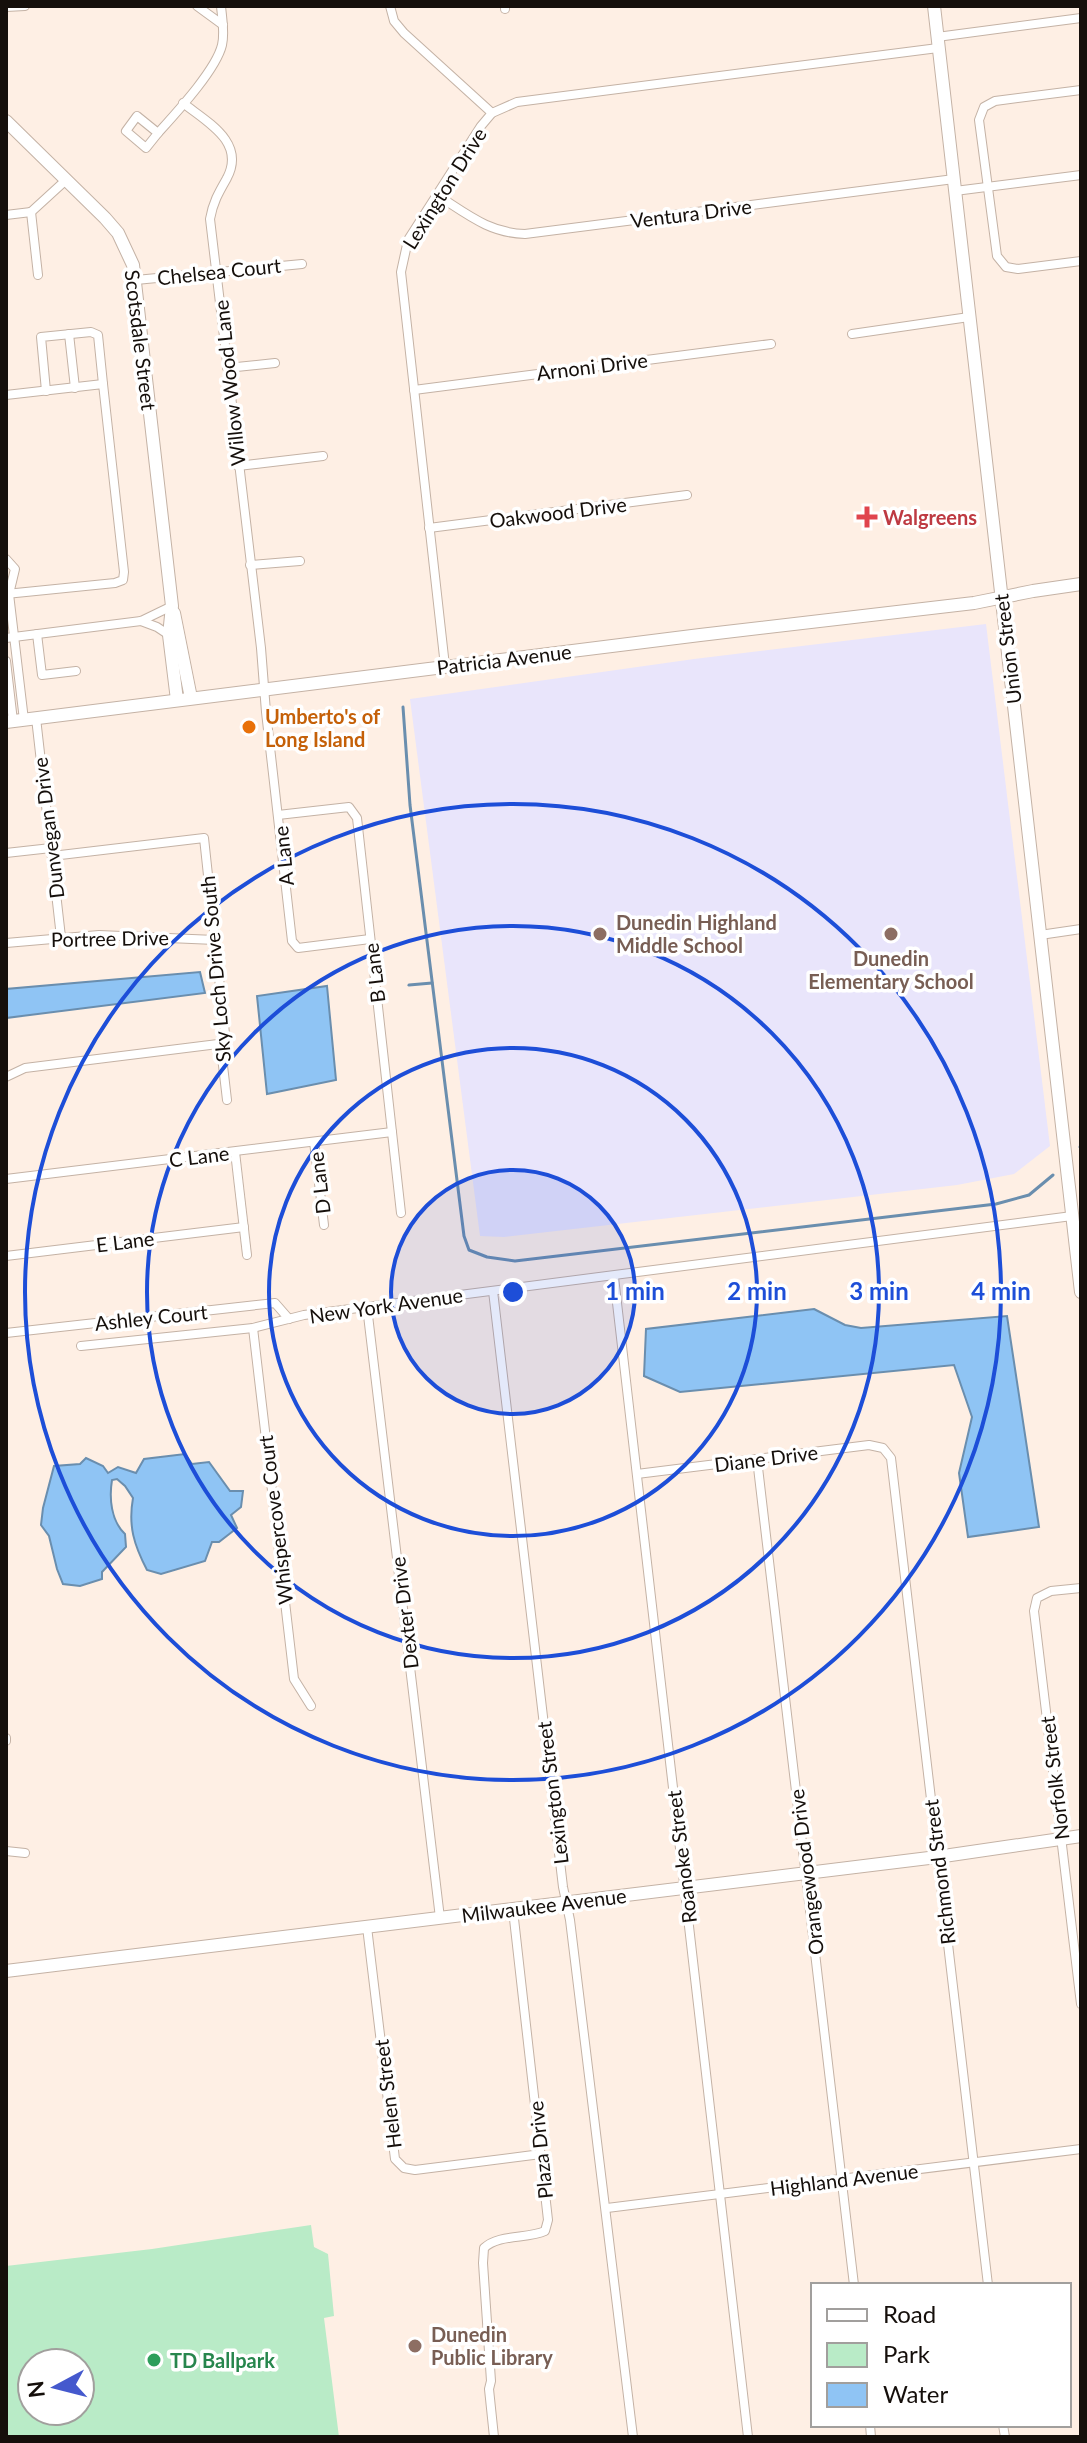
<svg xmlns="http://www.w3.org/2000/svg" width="1087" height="2443" font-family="Lato,sans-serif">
<rect width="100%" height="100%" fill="#feefe4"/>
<!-- education -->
<polygon fill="#e9e5fb" points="986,624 1050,1146 1014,1174 957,1185 504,1237 480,1236 410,699 694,659"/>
<!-- green -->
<path fill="#b9ebc7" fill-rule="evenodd" d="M311,2225L314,2247L328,2254L334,2316L324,2318L339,2437H6V2266L152,2249ZM32,2363H80V2411H32Z"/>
<!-- water -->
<g fill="#8fc4f4" stroke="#6a8eae" stroke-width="2">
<polygon points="200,972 205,993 6,1018 6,989"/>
<polygon points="327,986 336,1080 267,1094 257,996"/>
<polygon points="814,1309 845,1325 861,1328 1007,1316 1039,1527 968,1537 959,1473 972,1417 954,1365 680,1392 644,1376 646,1329"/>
<path d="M185,1454L192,1464L209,1462L230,1491H243L241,1507L231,1515L237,1528L219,1542H212L205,1561L161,1574L147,1570C134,1545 128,1526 133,1498L125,1486L117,1479L112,1480C109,1498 111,1521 125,1534L126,1547L102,1572V1579L80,1586L63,1584L57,1569L49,1536L41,1525L43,1508L54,1466L80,1464L86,1458L103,1466L108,1473L118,1467L136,1473L144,1459Z"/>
</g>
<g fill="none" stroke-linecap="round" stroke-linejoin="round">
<!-- stream -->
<g stroke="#6a8eae" stroke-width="3">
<polyline points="403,707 410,805 464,1236 469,1250 487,1257 515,1261 996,1204 1029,1195 1053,1175"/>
<polyline points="409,985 432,983"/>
<polyline points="1080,1147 1081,1145"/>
</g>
<!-- street casing -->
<g stroke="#c4b2a5" stroke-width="10">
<g id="street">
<polyline points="197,6 223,25"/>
<polyline points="390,6 394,21 404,33 492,113"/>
<polyline points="505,6 505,9"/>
<polyline points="6,7 25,6"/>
<polyline points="937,37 1081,18"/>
<polyline points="1081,90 995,101 984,107 979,120 997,256 1006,267 1018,269 1081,261"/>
<path d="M183,103C207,122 246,142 227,178C219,192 213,202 210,219L261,648L266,712L292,941L298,948L370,939"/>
<polygon points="137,116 158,133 146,148 126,131"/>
<path d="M158,133C176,113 216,70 222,45C225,32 222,18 221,6"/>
<polyline points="955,191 1081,175"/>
<path d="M437,195C467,214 489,233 525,234L954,179"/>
<polyline points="31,212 38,275"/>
<polyline points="31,212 66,180"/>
<polyline points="6,215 31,212"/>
<polyline points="136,280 302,264"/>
<polyline points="69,334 75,388"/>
<polyline points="852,334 969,317"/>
<polyline points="227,368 275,363"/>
<polyline points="414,390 771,344"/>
<polyline points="46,391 41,337 91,332 98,335 103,384"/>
<polyline points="6,395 103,384 124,572 123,580 115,583 6,594"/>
<polyline points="238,466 323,456"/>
<polyline points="429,528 687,495"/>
<polyline points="6,559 15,569 9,594 24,720"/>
<polyline points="250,565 300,561"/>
<polyline points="141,621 157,627 169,635"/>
<polyline points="37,634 42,675 76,671"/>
<polyline points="6,638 141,621 172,606"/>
<polyline points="6,661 13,721"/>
<polyline points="445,666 401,272 408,240 481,126 492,113 517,102 938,48"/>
<polyline points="36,718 61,937"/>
<polyline points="278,815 349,807 357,818 401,1213"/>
<polyline points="6,853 51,848"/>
<polyline points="52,856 204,838 226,1043 222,1057 227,1100"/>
<polyline points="1040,935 1081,929"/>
<polyline points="6,943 99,935 215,940"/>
<polyline points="6,1077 25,1068 226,1043"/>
<polyline points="314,1142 324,1225"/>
<polyline points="235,1152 247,1255"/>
<polyline points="6,1179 392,1132"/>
<polyline points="6,1256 244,1227"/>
<polyline points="614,1277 748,2437"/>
<polyline points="493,1291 563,1887 570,1920 633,2437"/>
<polyline points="367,1307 440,1918"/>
<polyline points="253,1328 294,1679 311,1706"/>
<polyline points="6,1333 275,1303 289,1319"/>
<polyline points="81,1346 253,1328 304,1315 1072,1216"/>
<polyline points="757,1459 854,2285"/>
<polyline points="637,1474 869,1445 883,1448 891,1458 988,2285"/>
<polyline points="1081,1588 1051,1591 1037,1598 1034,1611 1081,2004"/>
<polyline points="6,1738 6,1741"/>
<polyline points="6,1851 25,1853"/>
<polyline points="367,1927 395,2159 404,2168 415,2170 541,2154"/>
<polyline points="607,2208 1081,2149"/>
<polyline points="870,2425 871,2437"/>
<polyline points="1003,2425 1005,2437"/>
<path d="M494,2437L489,2389L491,2381L483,2263L484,2248C499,2234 527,2239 545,2231L548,2220L513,1910"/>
</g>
</g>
<!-- secondary casing -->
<g stroke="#c4b2a5" stroke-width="14">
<g id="secondary">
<polyline points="934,6 1081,1292"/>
<polyline points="6,121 105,218 118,233 133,265 172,606 169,635 177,700"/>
<polyline points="174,613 191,698"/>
<polyline points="6,722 700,635 974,603 1033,591 1081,584"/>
<polyline points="6,1971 937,1857 1081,1836"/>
</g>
</g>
<!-- street -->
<use href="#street" stroke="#fff" stroke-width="8"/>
<!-- secondary -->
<use href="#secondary" stroke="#fff" stroke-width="12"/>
</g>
<!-- distance rings -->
<circle cx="513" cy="1292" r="122" fill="#1d4ed8" fill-opacity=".12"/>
<g fill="none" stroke="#1d4ed8" stroke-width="4">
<circle cx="513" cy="1292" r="122"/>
<circle cx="513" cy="1292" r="244"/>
<circle cx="513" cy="1292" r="366"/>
<circle cx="513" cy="1292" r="488"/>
</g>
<!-- markers -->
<path fill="#e0444e" stroke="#fff" stroke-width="3" d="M863 505h8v8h8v8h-8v8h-8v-8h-8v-8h8z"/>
<circle fill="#e8710a" stroke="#fff" stroke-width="3" cx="249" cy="727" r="8"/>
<g fill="#8d6e63" stroke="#fff" stroke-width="3">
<circle cx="600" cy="934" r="8"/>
<circle cx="891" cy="934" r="8"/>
<circle cx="415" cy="2346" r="8"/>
</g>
<circle fill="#2e9e5b" stroke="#fff" stroke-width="3" cx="154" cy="2360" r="8"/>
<g text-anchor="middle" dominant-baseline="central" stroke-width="7" stroke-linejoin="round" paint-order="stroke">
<!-- street labels -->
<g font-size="20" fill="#150f0b" stroke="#fff">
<text transform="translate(444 188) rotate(-58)">Lexington Drive</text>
<text transform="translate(691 213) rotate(-7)">Ventura Drive</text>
<text transform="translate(219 271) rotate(-6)">Chelsea Court</text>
<text transform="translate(141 340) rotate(83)">Scotsdale Street</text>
<text transform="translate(592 366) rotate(-7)">Arnoni Drive</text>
<text transform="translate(229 383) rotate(-96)">Willow Wood Lane</text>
<text transform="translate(558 512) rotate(-7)">Oakwood Drive</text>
<text transform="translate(1007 649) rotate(-97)">Union Street</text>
<text transform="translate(504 659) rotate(-7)">Patricia Avenue</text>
<text transform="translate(48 828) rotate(-97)">Dunvegan Drive</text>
<text transform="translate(283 856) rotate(-96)">A Lane</text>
<text transform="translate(110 938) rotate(-1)">Portree Drive</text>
<text transform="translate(215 969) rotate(-95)">Sky Loch Drive South</text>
<text transform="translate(374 973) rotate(-97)">B Lane</text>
<text transform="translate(199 1156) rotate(-7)">C Lane</text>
<text transform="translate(319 1183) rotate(-97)">D Lane</text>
<text transform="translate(125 1241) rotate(-7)">E Lane</text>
<text transform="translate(386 1305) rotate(-8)">New York Avenue</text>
<text transform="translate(151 1317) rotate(-6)">Ashley Court</text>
<text transform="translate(766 1458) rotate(-7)">Diane Drive</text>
<text transform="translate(275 1520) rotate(-97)">Whispercove Court</text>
<text transform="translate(404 1613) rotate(-97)">Dexter Drive</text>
<text transform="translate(1054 1778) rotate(-97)">Norfolk Street</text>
<text transform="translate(552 1793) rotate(-97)">Lexington Street</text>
<text transform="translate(681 1857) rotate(-97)">Roanoke Street</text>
<text transform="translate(806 1872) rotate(-97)">Orangewood Drive</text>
<text transform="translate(939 1872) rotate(-97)">Richmond Street</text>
<text transform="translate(544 1905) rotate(-7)">Milwaukee Avenue</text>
<text transform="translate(387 2094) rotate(-97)">Helen Street</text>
<text transform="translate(540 2150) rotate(-96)">Plaza Drive</text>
<text transform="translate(844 2179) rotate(-7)">Highland Avenue</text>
</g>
<!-- health labels -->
<g font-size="20" font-weight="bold" fill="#be3a42" stroke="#fff" text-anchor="start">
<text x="883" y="517">Walgreens</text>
</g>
<!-- food labels -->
<g font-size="20" font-weight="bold" fill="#c56008" stroke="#fff" text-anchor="start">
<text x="265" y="716">Umberto's of<tspan x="265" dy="23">Long Island</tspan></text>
</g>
<!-- education labels -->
<g font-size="20" font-weight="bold" fill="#785e54" stroke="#fff" text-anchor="start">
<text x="616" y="922">Dunedin Highland<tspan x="616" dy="23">Middle School</tspan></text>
<text x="891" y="958" text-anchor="middle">Dunedin<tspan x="891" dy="23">Elementary School</tspan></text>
<text x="431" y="2334">Dunedin<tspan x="431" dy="23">Public Library</tspan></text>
</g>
<!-- leisure labels -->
<g font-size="20" font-weight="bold" fill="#27864d" stroke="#fff" text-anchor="start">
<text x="170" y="2360">TD Ballpark</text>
</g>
</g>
<circle cx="513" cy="1292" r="12" fill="#1d4ed8" stroke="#fff" stroke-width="4"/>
<g font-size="24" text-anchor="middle" font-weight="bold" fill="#1d4ed8" stroke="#fff" stroke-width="7" stroke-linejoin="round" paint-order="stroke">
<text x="635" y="1300">1 min</text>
<text x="757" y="1300">2 min</text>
<text x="879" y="1300">3 min</text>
<text x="1001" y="1300">4 min</text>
</g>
<!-- border -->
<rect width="1087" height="2443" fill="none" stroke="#150f0b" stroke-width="16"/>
<!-- legend -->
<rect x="811" y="2283" width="260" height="144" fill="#ffffff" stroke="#a19f9d" stroke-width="2"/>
<rect x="827" y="2309" width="40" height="12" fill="#ffffff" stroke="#a19f9d" stroke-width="2"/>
<text x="883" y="2323" font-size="24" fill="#150f0b">Road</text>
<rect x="827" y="2343" width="40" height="24" fill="#b9ebc7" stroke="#a19f9d" stroke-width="2"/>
<text x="883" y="2363" font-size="24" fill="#150f0b">Park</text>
<rect x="827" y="2383" width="40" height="24" fill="#8fc4f4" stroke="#a19f9d" stroke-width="2"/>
<text x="883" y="2403" font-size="24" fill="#150f0b">Water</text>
<!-- north arrow -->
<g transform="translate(56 2387) rotate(263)"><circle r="38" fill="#ffffff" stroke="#a19f9d" stroke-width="2"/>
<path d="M0-6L14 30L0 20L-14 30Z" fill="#4559cd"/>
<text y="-12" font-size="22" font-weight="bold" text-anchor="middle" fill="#150f0b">N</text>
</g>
</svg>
